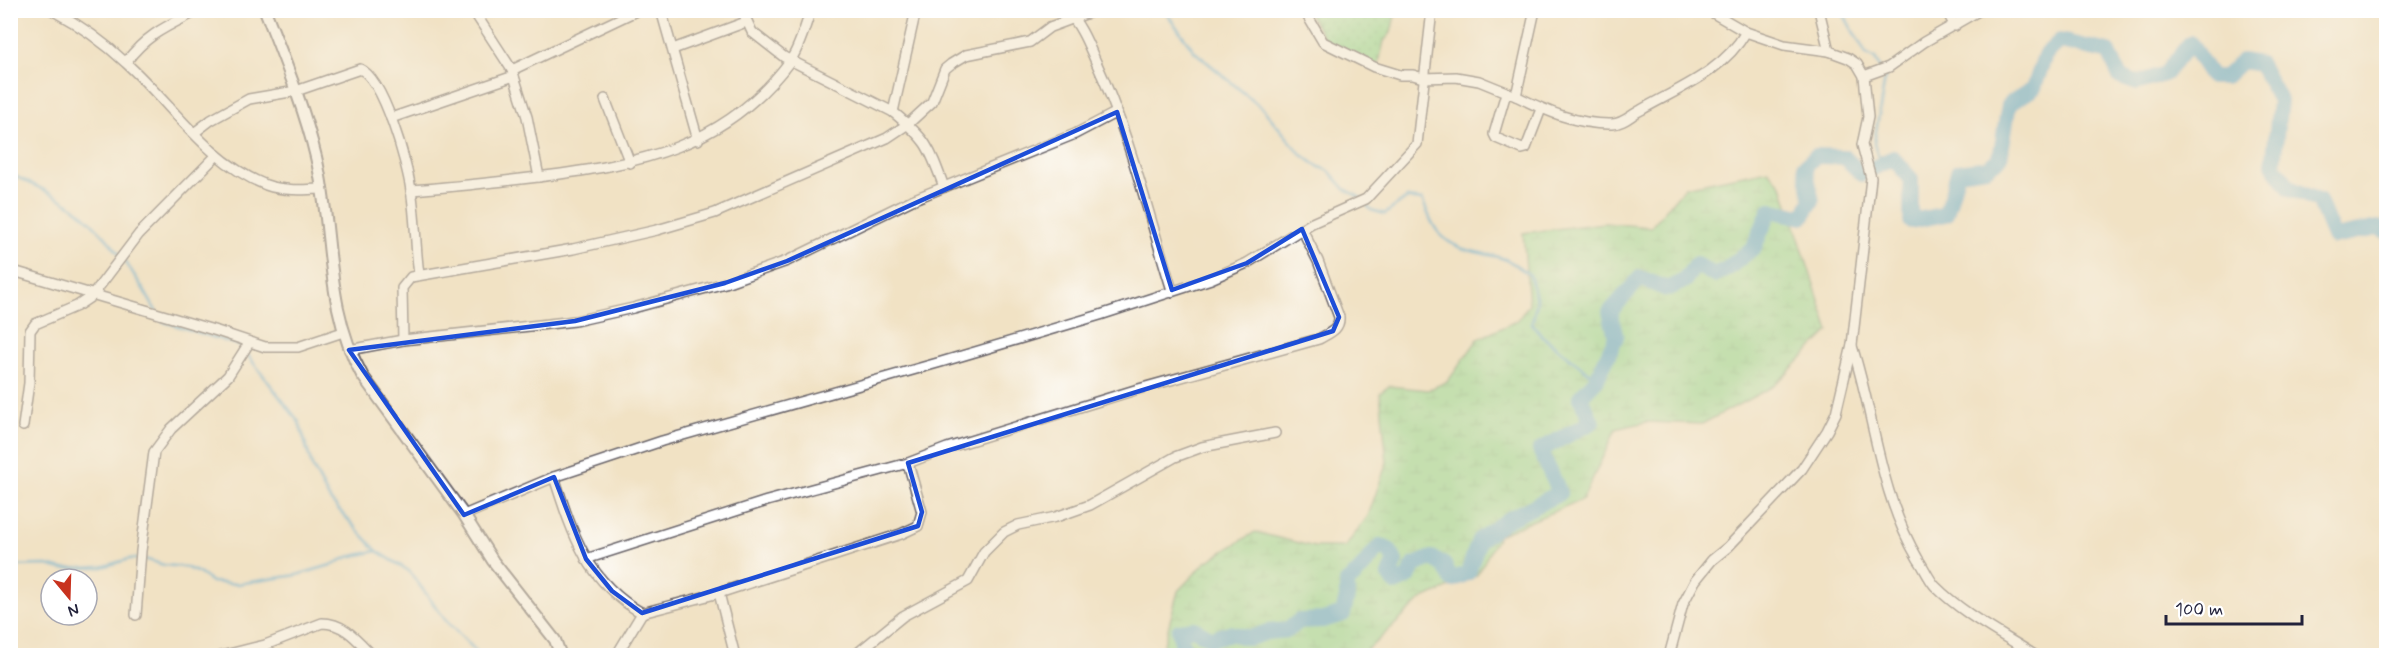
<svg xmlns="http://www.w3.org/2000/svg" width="2397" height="666" font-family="Mynerve,sans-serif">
<defs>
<pattern id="wetland-marsh" width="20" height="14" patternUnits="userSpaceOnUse" patternTransform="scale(1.5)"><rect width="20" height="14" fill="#91db96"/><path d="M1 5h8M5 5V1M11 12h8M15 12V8" fill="none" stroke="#7dbc82"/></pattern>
<pattern id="park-dots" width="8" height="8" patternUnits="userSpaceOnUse" patternTransform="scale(1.5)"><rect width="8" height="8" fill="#91db96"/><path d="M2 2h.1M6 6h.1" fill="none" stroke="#7dbc82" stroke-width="1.8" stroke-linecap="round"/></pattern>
</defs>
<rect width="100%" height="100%" fill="#fff"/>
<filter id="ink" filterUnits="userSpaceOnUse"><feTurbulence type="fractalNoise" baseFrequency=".0167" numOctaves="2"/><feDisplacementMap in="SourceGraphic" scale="12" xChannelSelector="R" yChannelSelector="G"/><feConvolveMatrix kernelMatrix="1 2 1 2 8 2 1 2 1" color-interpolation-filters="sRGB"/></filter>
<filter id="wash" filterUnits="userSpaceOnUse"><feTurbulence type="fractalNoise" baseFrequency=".008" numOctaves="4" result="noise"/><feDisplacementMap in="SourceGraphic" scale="24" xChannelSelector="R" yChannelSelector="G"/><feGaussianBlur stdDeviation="1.35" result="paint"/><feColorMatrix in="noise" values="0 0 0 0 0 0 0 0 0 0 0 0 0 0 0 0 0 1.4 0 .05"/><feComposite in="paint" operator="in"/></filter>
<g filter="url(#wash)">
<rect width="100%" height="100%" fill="#f1e2c4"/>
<!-- wetland -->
<polygon fill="url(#wetland-marsh)" stroke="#5a7e68" stroke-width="1.5" points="1768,170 1782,186 1829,331 1774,386 1702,424 1646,422 1616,429 1583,499 1499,535 1477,575 1421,600 1362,655 1161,655 1178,591 1206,562 1255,532 1315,547 1345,547 1368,516 1387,462 1380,393 1389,386 1428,390 1448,381 1478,339 1518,320 1529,304 1523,233 1604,223 1651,227 1685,187"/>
<!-- park -->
<polygon fill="url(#park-dots)" stroke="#5a7e68" stroke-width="1.5" points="1307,11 1402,11 1395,15 1391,33 1384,41 1378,67 1326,41"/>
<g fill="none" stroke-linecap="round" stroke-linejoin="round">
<!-- stream -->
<g stroke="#57a7d1" stroke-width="3">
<polyline points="1164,10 1195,52 1263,109 1301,154 1317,166 1329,171 1345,189 1361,198"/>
<polyline points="1841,10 1866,54 1875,59 1885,78 1874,144 1881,164"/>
<path d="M13,175C39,188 69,200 90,221C116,246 139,280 156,311"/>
<path d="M1365,203L1371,210L1385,214L1407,198L1422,200C1428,211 1430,223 1439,233C1459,255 1482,250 1507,260C1515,264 1523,270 1530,275L1537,302L1532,323L1542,336L1597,379"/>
<polyline points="160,317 162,321 238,345 242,348"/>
<polyline points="246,353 299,422 312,466 330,500 377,551"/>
<polyline points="10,566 47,565 62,569 102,567 129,559 144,559 164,565 185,567 199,573 212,582 237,584 297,575 331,565 348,557 377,551 409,571 447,622 481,656"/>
</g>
<!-- river -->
<path stroke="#57a7d1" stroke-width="16" d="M1180,656L1184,650L1179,631L1194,629L1212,639L1229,633L1250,638L1267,632L1288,630L1299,621L1323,620L1343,614L1347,597V582C1361,573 1368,559 1380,546L1389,550L1395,561L1389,575L1395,583L1408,577L1414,565L1432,558L1444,565L1452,580L1468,573L1479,540L1507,520L1560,493L1540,450L1592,422L1580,397L1597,379L1616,337L1610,312L1640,278L1667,289L1684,281L1696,264L1714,275L1727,269L1754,247L1770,210L1802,217L1812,201L1805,166L1816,156L1844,157L1862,174L1893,158L1911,179V221L1946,214L1958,172L1987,168L2000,158L2009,104L2034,88L2045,55L2060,41L2109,52L2120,77L2137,83L2165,74L2190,43L2212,77H2225L2242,61L2260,64L2280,101L2273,165L2290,188L2319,201L2334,237L2378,228L2386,232"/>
</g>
</g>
<g filter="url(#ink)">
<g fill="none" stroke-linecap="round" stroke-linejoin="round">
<!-- minor casing -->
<g stroke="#6a656b" stroke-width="12">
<g id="minor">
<path d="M52,10C78,24 105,43 126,63C172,104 207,162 266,185C283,191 303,190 321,189"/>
<polyline points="473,10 512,70 527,117 539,177"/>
<polyline points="661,10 698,140"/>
<path d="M742,10L752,32L784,57L893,112C927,140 929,146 944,187"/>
<path d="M1066,10C1081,25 1088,44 1096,62C1130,135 1148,214 1172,290"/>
<polyline points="1304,10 1323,42 1374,67 1400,75 1413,75 1423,78 1456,77 1479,81 1516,96 1535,10"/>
<polyline points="1819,10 1829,51"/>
<polyline points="1946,10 1955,26"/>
<polyline points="673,49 746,22"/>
<path d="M126,62C148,33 168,26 199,10"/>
<polyline points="512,70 638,10"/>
<polyline points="1864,76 1889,67 1924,42 1980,10"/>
<polyline points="1506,93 1494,134 1496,138 1522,149 1526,148 1541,109"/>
<path d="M1516,96C1546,111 1578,125 1612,124C1623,124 1631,115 1641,110C1679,88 1723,72 1746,32"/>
<polyline points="605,99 630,163"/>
<polyline points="893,112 916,10"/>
<polyline points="391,118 514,76"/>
<path d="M194,133L211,120L249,99L296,91L360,69C384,79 407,164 411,190C416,218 415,246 419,274"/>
<path d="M411,190C454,187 496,182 538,177C639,164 725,148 790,61C800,47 805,26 811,10"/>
<polyline points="10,270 217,331 265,347 298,347 343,332"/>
<polyline points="403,340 402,288 411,277 573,249 657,230 715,213 887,138 908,124 932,102 945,69 951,64 966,55 1030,42 1050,27 1096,10"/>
<path d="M1852,346C1875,418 1879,493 1918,559C1924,567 1928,578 1935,586C1964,615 2002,634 2036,656"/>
<polyline points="349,350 403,340 575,321 633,308 725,283 787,261 912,200 1075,134 1117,112"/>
<polyline points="23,426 29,383 30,331 35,324 77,306 92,296 139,234 217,155"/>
<path d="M554,477C572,533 587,582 642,613L719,593L901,534L918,526L922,512L908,463"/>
<polyline points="464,515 554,477 662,441 941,362 1100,315 1211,279 1247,263 1312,223 1366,199 1417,144 1432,10"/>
<path d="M586,559L767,501L908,463L947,448L1135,390L1319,339C1329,333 1340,330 1339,317L1318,261L1302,229"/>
<polyline points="719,593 735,656"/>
<polyline points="136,615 141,551 154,452 171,429 228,376 249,343"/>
<path d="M221,656L265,645L322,623C345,623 358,641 373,656"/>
<polyline points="568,656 582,656"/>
<polyline points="616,656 642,613"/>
<polyline points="854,656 903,616 968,581 984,552 1004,532 1018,525 1056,517 1090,505 1175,457 1202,447 1275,433"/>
<polyline points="1669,656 1683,604 1695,581 1712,560 1728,547 1802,469 1827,431 1836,413 1852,345 1871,178 1862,145 1868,117 1864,76 1857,64 1848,58 1829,51 1784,45 1746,32 1708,10"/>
</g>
</g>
<!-- tertiary casing -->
<g stroke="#6a656b" stroke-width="14">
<path id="tertiary" d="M265,10C284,59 304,107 316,157C334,231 324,306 362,375L464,515L493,561L555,640L561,656"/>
</g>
<!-- minor -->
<use href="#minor" stroke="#fff" stroke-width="9"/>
<!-- tertiary -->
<use href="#tertiary" stroke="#fff" stroke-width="10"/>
</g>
</g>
<!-- marked area -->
<path d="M0 0H2397V666H0ZM1117,112L1172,290L1247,263L1302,229L1339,317L1333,331L908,463L922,512L918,526L642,613L612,591L586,559L554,477L464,515L349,350L575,321L725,283L787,261Z" fill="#f1e2c4" fill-opacity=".55" fill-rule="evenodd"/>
<path fill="none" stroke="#1d4ed8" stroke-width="4.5" stroke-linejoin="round" d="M1117,112L1172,290L1247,263L1302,229L1339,317L1333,331L908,463L922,512L918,526L642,613L612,591L586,559L554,477L464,515L349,350L575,321L725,283L787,261Z"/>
<!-- margin -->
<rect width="2397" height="666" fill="none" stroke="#fff" stroke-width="36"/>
<!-- north arrow -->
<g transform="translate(69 597) rotate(161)"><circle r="28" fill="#ffffff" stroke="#a7a7b1" stroke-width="1.5"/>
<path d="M0-4.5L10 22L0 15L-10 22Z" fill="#c8321e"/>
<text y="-9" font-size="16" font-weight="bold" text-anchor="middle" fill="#22223b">N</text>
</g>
<!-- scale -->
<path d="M2166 615v9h136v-9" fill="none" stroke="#22223b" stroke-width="3"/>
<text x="2175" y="615" font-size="18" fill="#22223b" stroke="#ffffff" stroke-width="4.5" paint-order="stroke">100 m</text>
</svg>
